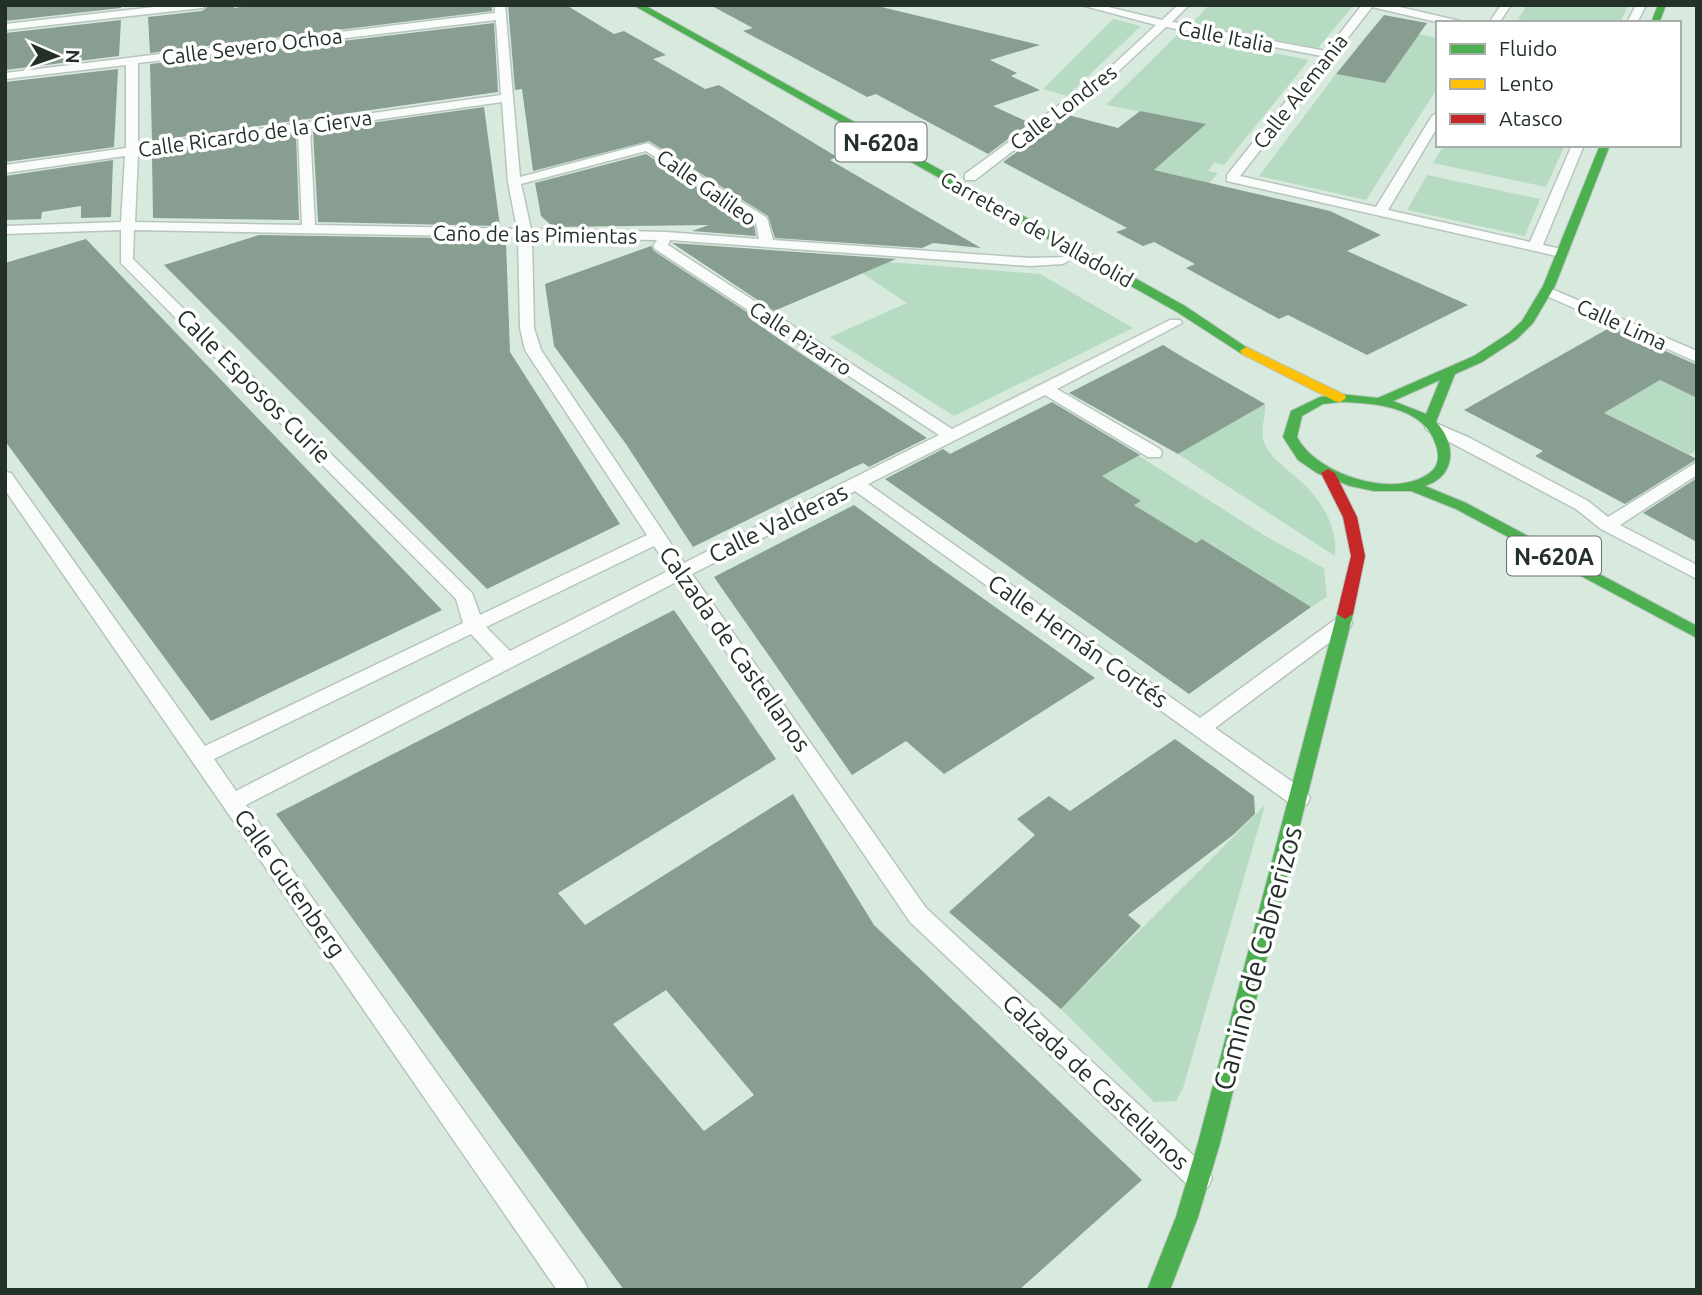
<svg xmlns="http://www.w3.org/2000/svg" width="1702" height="1295" font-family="Ubuntu,sans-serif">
<rect width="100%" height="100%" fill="#d8eade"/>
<!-- green -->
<g fill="#b6dac2">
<polygon points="1209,5 1343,5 1352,7 1318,48 1191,24"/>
<polygon points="1527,5 1628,5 1620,23 1537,23 1518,19"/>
<polygon points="1113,19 1141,26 1067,96 1043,89"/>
<polygon points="1375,26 1438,38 1438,87 1366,200 1259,176 1336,74 1385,83 1404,55 1358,46"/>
<polygon points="1178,34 1309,60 1224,165 1214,163 1208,171 1218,173 1209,183 1154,170 1205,124 1106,105"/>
<polygon points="1444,145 1565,145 1546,187 1433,163"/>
<polygon points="1427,175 1540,199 1525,236 1407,210"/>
<polygon points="888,262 1040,274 1133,328 954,416 830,337 907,303 862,273"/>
<polygon points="1660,380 1697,398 1697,450 1689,455 1604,413"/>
<path d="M1265,404C1266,415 1260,429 1264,442C1270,458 1286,468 1298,479C1320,498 1338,525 1335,556L1178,454Z"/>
<polygon points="1139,456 1267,537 1324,568 1327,597 1311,607 1203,539 1196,543 1134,505 1140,501 1102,476"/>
<polygon points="1265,805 1183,1088 1176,1101 1154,1102 1061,1009"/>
</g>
<!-- building -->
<g fill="#889e91" fill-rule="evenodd">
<polygon points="5,5 121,5 121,8 5,21"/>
<polygon points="210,5 234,5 234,8 255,5 492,5 492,11 150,53 148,17 202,11"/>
<polygon points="508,5 566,5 614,34 624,31 666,55 653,59 705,89 719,85 837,157 830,160 981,248 933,243 922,248 775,238 768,216 649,141 533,171 522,89 515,90"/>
<polygon points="710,5 873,5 1040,45 990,60 1017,73 1011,76 1040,90 993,106 1030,123 988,154 876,94 867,97 789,55 743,31 753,28"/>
<polygon points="1384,15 1427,23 1385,83 1336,74"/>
<polygon points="121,20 119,56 5,70 5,33"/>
<polygon points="494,23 498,92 152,141 150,64"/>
<polygon points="118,69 114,147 5,162 5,82"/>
<polygon points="484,107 500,226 318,222 313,131"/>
<polygon points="1140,111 1206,124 1154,170 1330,211 1381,235 1347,251 1468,305 1367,355 1288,315 1279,319 1186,268 1195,264 1154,242 1143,246 1116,232 1127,228 1003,162 1068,115 1118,128"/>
<polygon points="296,134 299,220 153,218 152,155"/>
<polygon points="646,154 754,225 756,236 692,231 709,225 553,227 541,216 535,183"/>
<polygon points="113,160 111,217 81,218 81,206 42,212 41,219 5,220 5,176"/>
<polygon points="259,235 502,239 502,243 506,243 510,352 620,524 487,589 164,265"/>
<polygon points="86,239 248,408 442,610 211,721 5,441 5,263"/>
<polygon points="672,243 896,259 774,311"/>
<polygon points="651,246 654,251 756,318 752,320 782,341 927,438 869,467 863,463 852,468 693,547 626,444 554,346 545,284"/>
<polygon points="1611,327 1697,365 1697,398 1660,380 1604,413 1697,459 1625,504 1535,456 1543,451 1464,410"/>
<polygon points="1163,345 1186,359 1265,404 1178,454 1069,393"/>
<polygon points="1052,402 1140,455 1102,476 1141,501 1134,505 1196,543 1202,539 1311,607 1189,694 885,479 943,449 950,454"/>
<polygon points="1697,478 1697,542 1643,513"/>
<polygon points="854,505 932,562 1095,678 944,774 906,741 852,775 714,577"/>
<path d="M674,610L776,759L558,893L585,925L793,794L874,925L1142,1180L1019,1290H624L276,814ZM666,990L754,1095L704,1131L613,1024Z"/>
<polygon points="1175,739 1254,796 1255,814 1233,835 1128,915 1141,926 1061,1009 949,912 1035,835 1017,819 1049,796 1070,811"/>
</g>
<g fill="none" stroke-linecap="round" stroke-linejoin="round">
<!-- street casing -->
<g stroke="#b7c5bc" stroke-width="3">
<g id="street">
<polygon points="172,5 207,5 202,8 5,30 5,24"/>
<path d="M495,5H505L520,177L648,143L767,218L773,240L1030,258L1068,257L1070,260L1063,264L1030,266L670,240L668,245L952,429L1170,320H1180L1182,323L1057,389L1160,449L1162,453L1160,457H1148L1045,395L868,484L1200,718L1336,619H1350L1352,623L1350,627L1215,728L1307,792L1310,798L1307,804L1299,806L1291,804L855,491L692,574L926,908L1208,1169L1212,1178L1208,1187L1199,1190L1190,1187L910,922L678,581L246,805L584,1280L588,1290H557L5,490V472L11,473L205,746L463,623L456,599L121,263V230L5,234V226L121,222L125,156L5,173V165L126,148V65L5,79V73L495,13ZM496,20L501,95L138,146V63ZM502,102L508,182L517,229L315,225L310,129ZM298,131L302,225L135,222L138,154ZM646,151L756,223L759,239L666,232L531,229L521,184ZM134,230L518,237L520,328L525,350L647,535L480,615L472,593L133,259ZM532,238L657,240L653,246L655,249L939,435L684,563L541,350L534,328ZM654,546L670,570L510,651L486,627ZM471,634L494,659L236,791L214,759Z"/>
<polygon points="1081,5 1100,5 1162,20 1178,5 1189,5 1172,22 1326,51 1362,5 1391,5 1460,21 1461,23 1441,23 1372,7 1240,176 1376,207 1432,116 1438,112 1438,126 1388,210 1530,242 1572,145 1584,145 1543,245 1566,250 1568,253 1561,257 1227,181 1227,175 1322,56 1166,27 1094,94 1078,101 975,180 965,180 965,174 1070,97 1086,90 1156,25"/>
<polygon points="1501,5 1511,5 1499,23 1489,23"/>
<polygon points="1636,5 1646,5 1637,23 1627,23"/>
<polygon points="1547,287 1697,351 1697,362 1542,294 1540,291"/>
<polygon points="1433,422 1470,438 1588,501 1608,517 1697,462 1697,475 1620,525 1697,565 1697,579 1601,529 1576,509 1427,430 1425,427"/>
</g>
</g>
<!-- fast casing -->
<g stroke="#b7c5bc" stroke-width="2">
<g id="fast">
<polygon points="633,5 644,5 1185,306 1252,351 1250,354 1242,354 1177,312"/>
<polygon points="1658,5 1666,5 1659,23 1651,23"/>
<path d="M1600,145H1610L1555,286L1533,323L1517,339L1482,362L1455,374L1436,422C1457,444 1456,476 1425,486L1466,503L1697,626V638L1456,509L1411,491H1374L1350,486L1317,473L1298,460L1283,437L1291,411L1320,397L1340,394L1378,398L1474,356L1509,333L1522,321L1543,286ZM1440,380L1426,414L1393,401ZM1340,402C1374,403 1424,406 1436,445C1439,454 1439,464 1433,470C1400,502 1316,475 1297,437L1302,416L1323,404Z"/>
<polygon points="1345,609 1353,614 1220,1143 1198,1217 1170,1290 1147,1290 1176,1217 1198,1143 1337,614"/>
</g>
</g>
<!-- slow casing -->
<g stroke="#b7c5bc" stroke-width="2">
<polygon id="slow" points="1246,347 1345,395 1346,398 1340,402 1335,401 1242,354 1240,351"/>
</g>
<!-- jam casing -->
<g stroke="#b7c5bc" stroke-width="2">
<polygon id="jam" points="1328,469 1335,473 1357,517 1365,556 1353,614 1345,619 1337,614 1351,556 1343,517 1321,473"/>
</g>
<!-- street -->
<use href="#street" fill="#f9fcfa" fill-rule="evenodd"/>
<!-- fast -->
<use href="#fast" fill="#4caf50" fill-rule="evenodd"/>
<!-- slow -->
<use href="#slow" fill="#ffc107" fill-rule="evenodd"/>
<!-- jam -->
<use href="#jam" fill="#c62828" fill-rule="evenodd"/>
</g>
<g text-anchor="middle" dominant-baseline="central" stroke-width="7" stroke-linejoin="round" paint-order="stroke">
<!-- far-street labels -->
<g font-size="21" fill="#243129" stroke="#fff">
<text transform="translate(1226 36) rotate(11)">Calle Italia</text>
<text transform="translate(252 46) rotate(-7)">Calle Severo Ochoa</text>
<text transform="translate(1300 91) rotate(-52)">Calle Alemania</text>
<text transform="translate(1063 107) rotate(-37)">Calle Londres</text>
<text transform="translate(255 133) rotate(-8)">Calle Ricardo de la Cierva</text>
<text transform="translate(707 187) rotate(35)">Calle Galileo</text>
<text transform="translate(1037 229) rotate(29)">Carretera de Valladolid</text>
<text transform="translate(535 234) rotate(1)">Caño de las Pimientas</text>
<text transform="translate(1622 324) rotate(24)">Calle Lima</text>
<text transform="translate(801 338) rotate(33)">Calle Pizarro</text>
</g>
<!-- shield labels -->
<g fill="#fff" stroke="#666f69" stroke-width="2">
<rect x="835.5" y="122.5" width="91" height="39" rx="5"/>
<rect x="1507" y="536.5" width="94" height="39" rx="5"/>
</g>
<g font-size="23" font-weight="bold" fill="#243129">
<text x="881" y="142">N-620a</text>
<text x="1554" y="556">N-620A</text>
</g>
<!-- street labels -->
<g font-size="24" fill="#243129" stroke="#fff">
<text transform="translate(254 386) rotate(45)">Calle Esposos Curie</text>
<text transform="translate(778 523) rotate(-26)">Calle Valderas</text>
<text transform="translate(1078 641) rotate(35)">Calle Hernán Cortés</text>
<text transform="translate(735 649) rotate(55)">Calzada de Castellanos</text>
<text transform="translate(290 883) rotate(55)">Calle Gutenberg</text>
<text transform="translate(1096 1082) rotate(43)">Calzada de Castellanos</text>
</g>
<!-- near-street labels -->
<g font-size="28" fill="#243129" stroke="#fff">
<text transform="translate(1257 958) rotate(-75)">Camino de Cabrerizos</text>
</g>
</g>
<!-- border -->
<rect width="1702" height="1295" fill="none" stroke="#243129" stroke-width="14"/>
<!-- legend -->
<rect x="1436" y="21" width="245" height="126" fill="#ffffff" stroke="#a7ada9" stroke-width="2"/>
<rect x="1450" y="44" width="35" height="10" fill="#4caf50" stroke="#a7ada9" stroke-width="2"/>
<text x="1499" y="56" font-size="21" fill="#243129">Fluido</text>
<rect x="1450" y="79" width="35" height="10" fill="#ffc107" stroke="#a7ada9" stroke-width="2"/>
<text x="1499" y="91" font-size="21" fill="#243129">Lento</text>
<rect x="1450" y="114" width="35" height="10" fill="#c62828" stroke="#a7ada9" stroke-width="2"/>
<text x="1499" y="126" font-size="21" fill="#243129">Atasco</text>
<!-- north arrow -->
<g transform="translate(56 56) rotate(92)" stroke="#ffffff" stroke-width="5" paint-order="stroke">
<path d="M0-5L12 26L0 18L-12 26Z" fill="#243129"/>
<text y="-10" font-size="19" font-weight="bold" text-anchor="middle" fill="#243129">N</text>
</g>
</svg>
